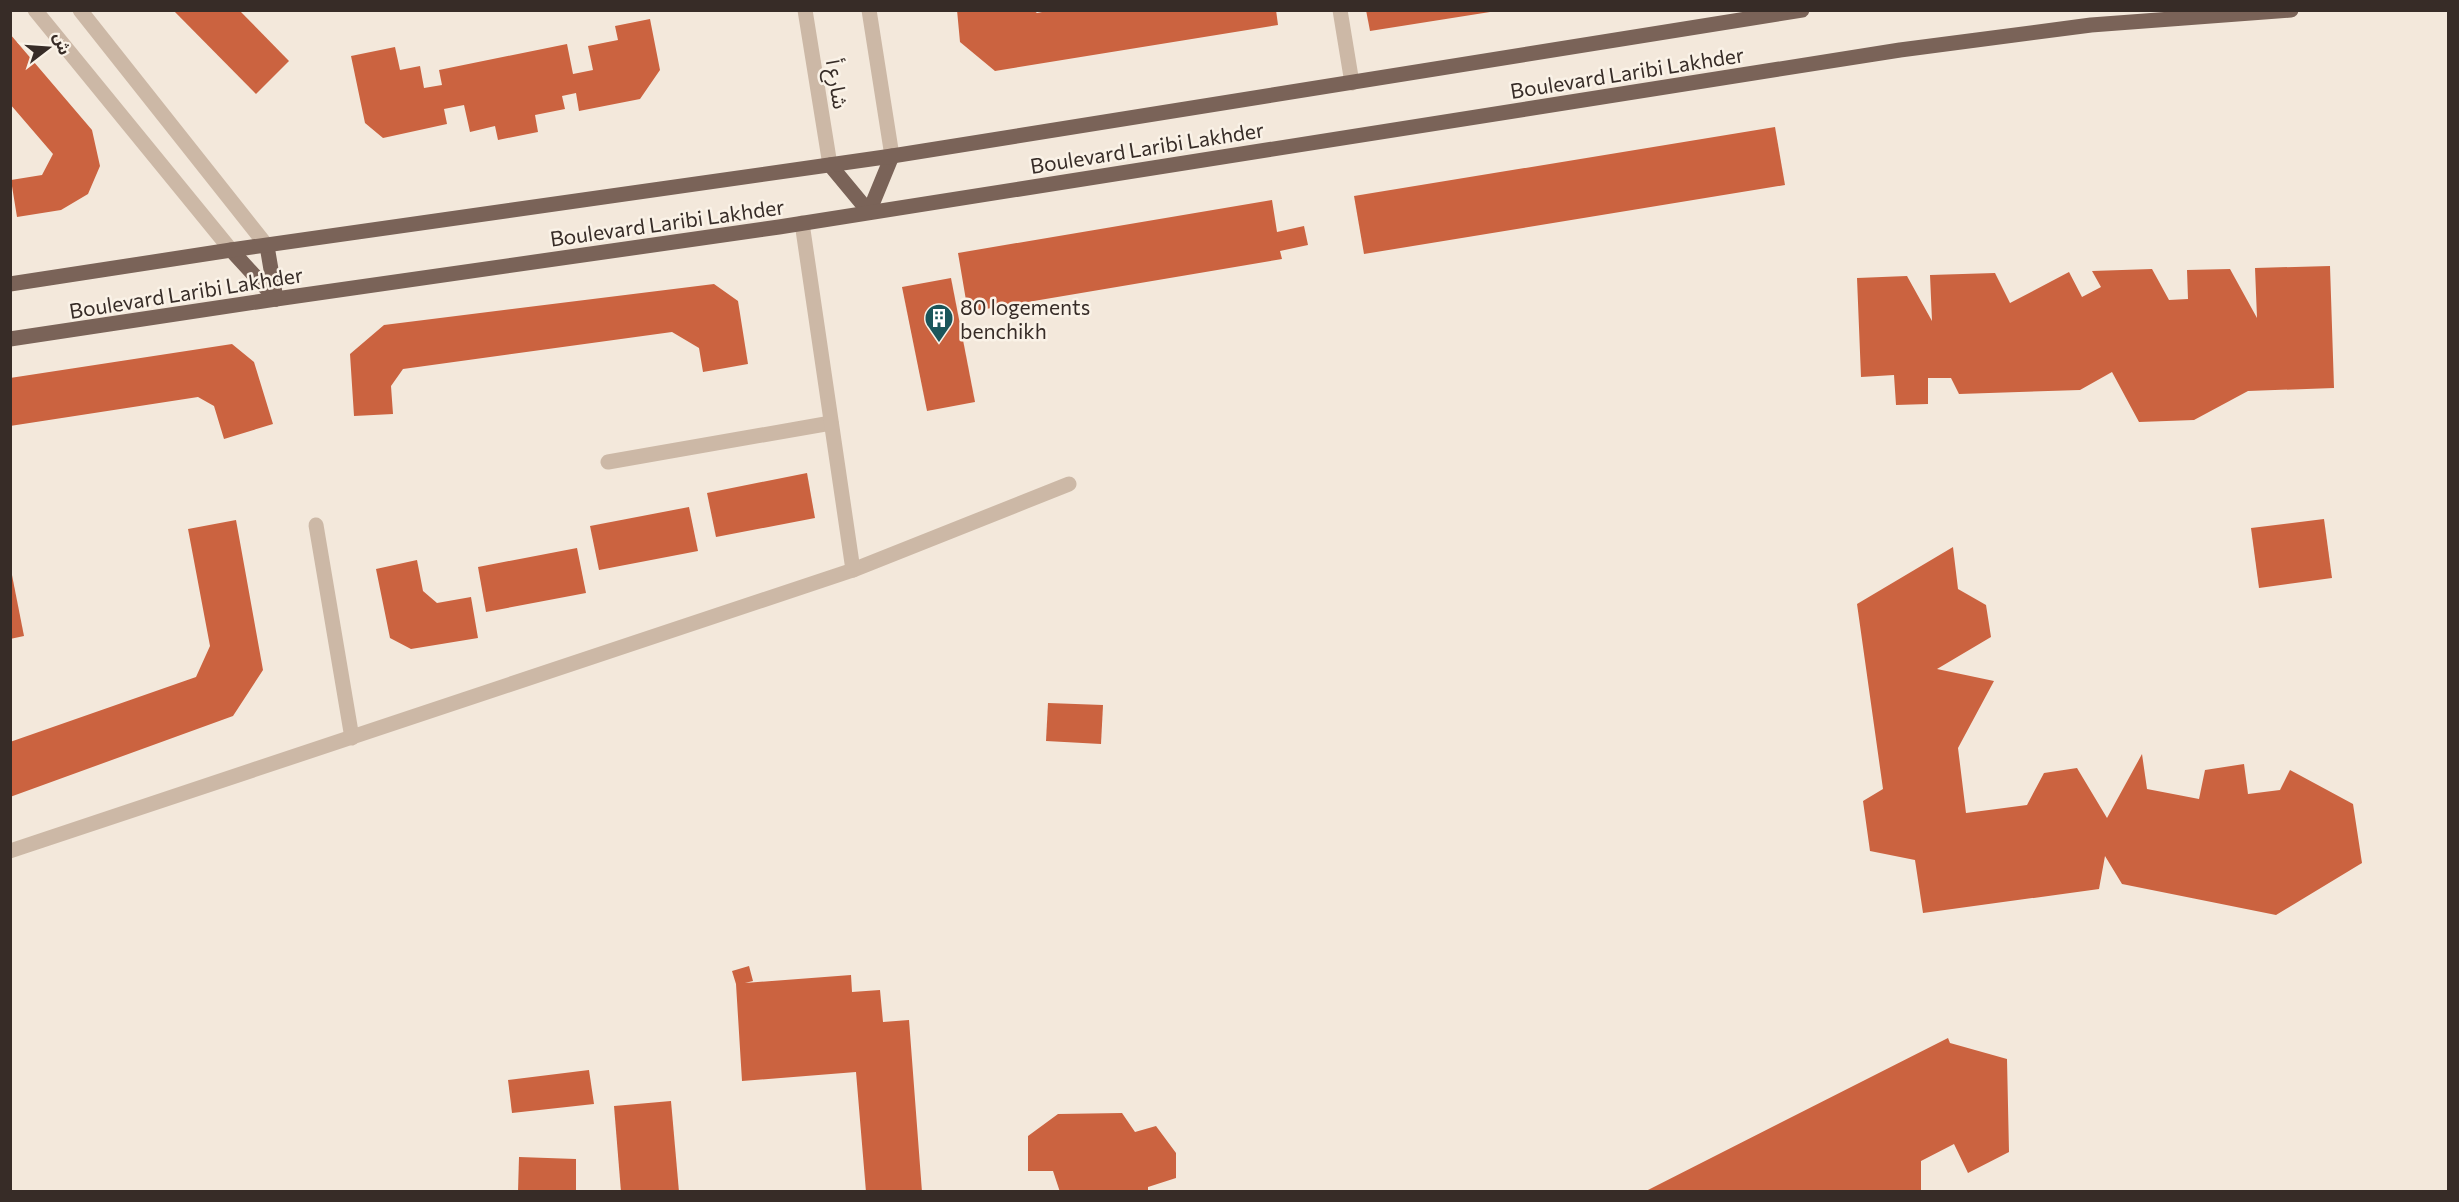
<svg xmlns="http://www.w3.org/2000/svg" width="2459" height="1202" font-family="Commissioner,'Noto Sans Arabic',sans-serif">
<rect width="100%" height="100%" fill="#f3e8db"/>
<!-- building -->
<g fill="#cb6340">
<polygon points="173,10 239,10 289,61 256,94"/>
<polygon points="957,10 1033,10 1037,13 1052,10 1276,10 1278,25 995,71 960,42"/>
<polygon points="1366,10 1490,10 1490,12 1370,31"/>
<polygon points="650,19 660,70 640,99 579,111 576,93 562,96 565,109 535,115 538,132 498,140 495,126 470,132 464,105 444,109 447,124 383,138 365,123 351,56 395,47 400,70 420,66 424,88 442,85 439,70 567,44 573,74 593,70 588,46 618,40 615,26"/>
<polygon points="10,34 92,130 100,166 88,194 61,210 17,217 11,180 42,175 53,154 10,104"/>
<polygon points="1775,127 1785,185 1364,254 1354,196"/>
<polygon points="1272,200 1277,232 1304,226 1308,245 1280,251 1282,259 968,312 958,253"/>
<polygon points="2330,266 2334,388 2248,391 2194,420 2139,422 2112,372 2080,390 1959,394 1951,378 1928,378 1928,404 1896,405 1894,375 1861,377 1857,278 1907,276 1932,321 1930,275 1995,273 2010,303 2069,272 2082,297 2101,287 2092,271 2152,269 2169,300 2188,299 2187,270 2230,269 2257,318 2255,268"/>
<polygon points="951,278 975,402 927,411 902,287"/>
<polygon points="714,284 738,301 748,364 703,372 699,348 672,332 403,369 391,386 393,414 354,416 350,354 384,325"/>
<polygon points="232,344 254,362 273,424 224,439 214,406 198,397 10,426 10,378"/>
<polygon points="807,473 815,518 716,537 707,493"/>
<polygon points="689,507 698,551 599,570 590,526"/>
<polygon points="2324,519 2332,578 2259,588 2251,528"/>
<polygon points="236,520 263,670 233,716 10,797 10,742 196,677 210,646 188,529"/>
<polygon points="1953,547 1958,589 1986,605 1991,637 1937,669 1994,681 1958,748 1966,813 2027,805 2044,773 2077,768 2107,818 2142,754 2147,789 2199,799 2205,770 2244,764 2248,794 2280,790 2290,770 2353,804 2362,863 2276,915 2122,884 2105,856 2099,889 1923,913 1915,860 1870,851 1863,801 1883,789 1857,604"/>
<polygon points="577,548 586,593 486,612 478,567"/>
<polygon points="417,560 423,591 437,603 471,597 478,638 411,649 390,638 376,569"/>
<polygon points="10,565 24,636 10,639"/>
<polygon points="1048,703 1103,705 1101,744 1046,741"/>
<polygon points="749,966 753,981 745,983 851,975 852,992 880,990 883,1022 909,1020 922,1192 866,1192 856,1072 742,1081 736,984 732,971"/>
<polygon points="1948,1038 1950,1043 2007,1059 2009,1152 1968,1173 1954,1144 1921,1161 1921,1191 1644,1192"/>
<polygon points="589,1070 594,1104 512,1113 508,1080"/>
<polygon points="671,1101 679,1192 621,1192 614,1106"/>
<polygon points="1122,1113 1135,1132 1156,1126 1176,1153 1176,1178 1148,1187 1148,1192 1060,1192 1053,1171 1028,1171 1028,1136 1058,1114"/>
<polygon points="519,1157 576,1159 576,1192 518,1192"/>
</g>
<g fill="none" stroke-linecap="round" stroke-linejoin="round">
<!-- minor -->
<g stroke="#ccb8a6" stroke-width="15">
<polyline points="35,10 231,250"/>
<polyline points="80,10 267,246"/>
<polyline points="805,10 830,165"/>
<polyline points="869,10 892,156"/>
<polyline points="1340,10 1352,83"/>
<polyline points="608,462 831,423"/>
<polyline points="316,525 352,738"/>
<polyline points="853,570 1069,484"/>
<polyline points="10,851 853,570 802,223"/>
</g>
<!-- major -->
<g stroke="#7a6358" stroke-width="15">
<polyline points="830,165 869,212 892,156"/>
<polyline points="267,246 276,299"/>
<polyline points="231,250 276,299"/>
<polyline points="10,284 231,250 892,156 1802,10"/>
<polyline points="10,339 276,299 779,227 1900,50 2091,25 2291,10"/>
</g>
</g>
<!-- icons -->
<defs>
<g id="building-pin" transform="scale(1.5)"><path d="M0 17L-7.5 6A9.5 9.5 0 1 1 7.5 6Z" fill="#1b565b" stroke="#faf2e7"/><path d="M-4-6H4V6H1V3H-1V6H-4ZM-2.5-4.3h1.7v1.8h-1.7ZM.8-4.3h1.7v1.8H.8ZM-2.5-1h1.7V.8h-1.7ZM.8-1h1.7V.8H.8Z" fill="#fff"/></g>
</defs>
<g fill-rule="evenodd">
<use href="#building-pin" x="939" y="318"/>
</g>
<g text-anchor="middle" dominant-baseline="central" stroke-width="5" stroke-linejoin="round" paint-order="stroke">
<!-- street labels -->
<g font-size="21" fill="#372c27" stroke="#faf2e7">
<text transform="translate(1627 72) rotate(-9)">Boulevard Laribi Lakhder</text>
<text transform="translate(838 84) rotate(81)">شارع أ</text>
<text transform="translate(1147 147) rotate(-9)">Boulevard Laribi Lakhder</text>
<text transform="translate(667 222) rotate(-8)">Boulevard Laribi Lakhder</text>
<text transform="translate(186 292) rotate(-9)">Boulevard Laribi Lakhder</text>
</g>
<!-- poi labels -->
<g font-size="21" fill="#372c27" stroke="#faf2e7" text-anchor="start">
<text x="960" y="306">80 logements<tspan x="960" dy="24">benchikh</tspan></text>
</g>
</g>
<!-- border -->
<rect width="2459" height="1202" fill="none" stroke="#372c27" stroke-width="24"/>
<!-- north arrow -->
<g transform="translate(48 48) rotate(73)" stroke="#faf2e7" stroke-width="4.5" paint-order="stroke">
<path d="M0-4.5L10 22L0 15L-10 22Z" fill="#372c27"/>
<text y="-9" font-size="16" font-weight="bold" text-anchor="middle" fill="#372c27">ش</text>
</g>
</svg>
